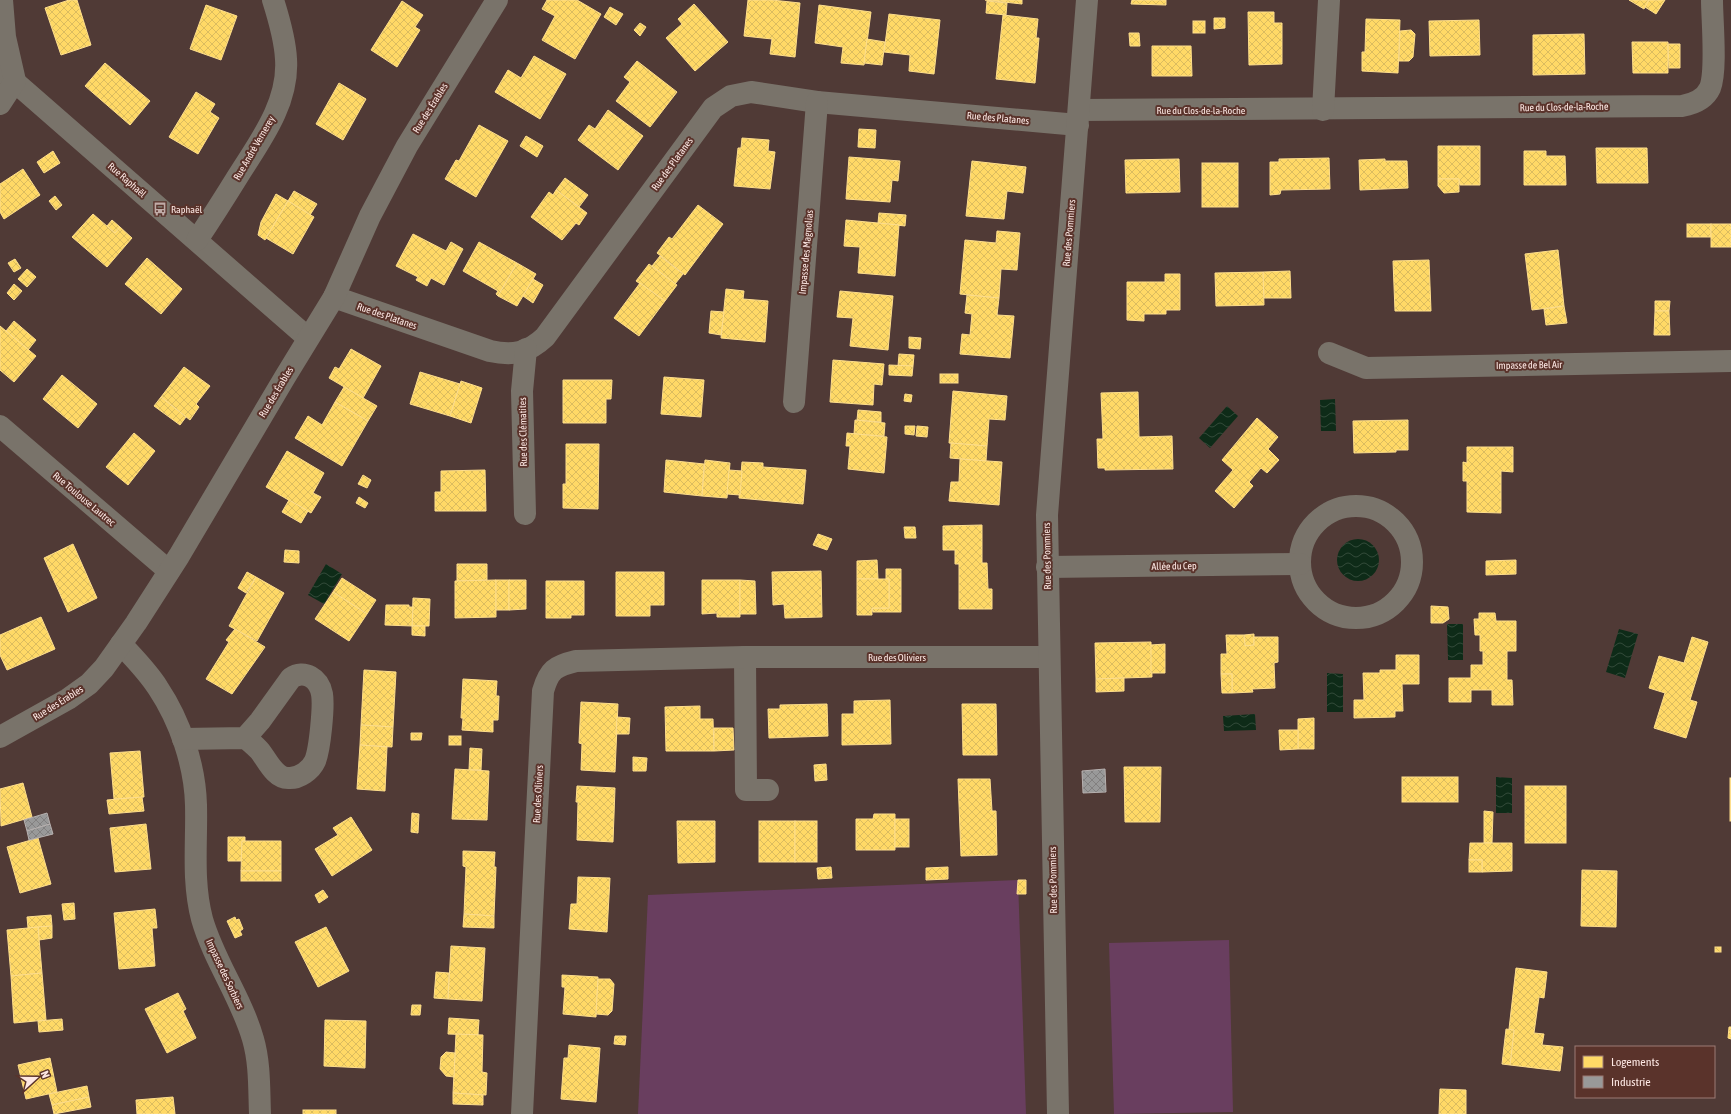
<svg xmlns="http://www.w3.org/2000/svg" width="1731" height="1114" font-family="'Asap Condensed',sans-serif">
<defs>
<pattern id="water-waves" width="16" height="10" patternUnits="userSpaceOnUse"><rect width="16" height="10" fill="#0e2b18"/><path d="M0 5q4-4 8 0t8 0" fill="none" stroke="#324a39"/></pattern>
<pattern id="homes-cross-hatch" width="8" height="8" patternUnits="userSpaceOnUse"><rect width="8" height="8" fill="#ffd966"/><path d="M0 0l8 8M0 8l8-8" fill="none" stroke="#dbbc5f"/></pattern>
<pattern id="industry-cross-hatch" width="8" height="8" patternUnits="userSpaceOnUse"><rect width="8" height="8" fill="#999"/><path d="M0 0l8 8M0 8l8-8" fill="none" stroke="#828080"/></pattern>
</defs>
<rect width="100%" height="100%" fill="#503a36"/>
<!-- park -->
<g fill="#693e5f">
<polygon points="1018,880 1026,1114 638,1114 648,895"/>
<polygon points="1229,940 1233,1112 1114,1114 1109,943"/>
</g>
<!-- water -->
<g fill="url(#water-waves)">
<polygon points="1335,399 1336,431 1321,431 1320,400"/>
<polygon points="1227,406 1238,416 1210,448 1199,438"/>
<circle cx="1358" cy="560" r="21"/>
<polygon points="326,564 342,574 324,604 308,595"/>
<polygon points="1447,624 1463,624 1463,660 1448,660"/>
<polygon points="1619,629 1638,634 1625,678 1606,672"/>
<polygon points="1327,673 1343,674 1343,712 1327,712"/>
<polygon points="1255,714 1256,730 1224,731 1223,716"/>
<polygon points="1496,777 1512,778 1512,813 1496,813"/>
</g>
<!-- homes -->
<g fill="url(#homes-cross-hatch)" stroke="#fede8c">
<polygon points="69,0 77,0 91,45 61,55 45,8"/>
<polygon points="547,0 577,0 601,14 575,59 542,40 555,16 542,9"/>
<polygon points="748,0 772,0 800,3 795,57 770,54 772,39 744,36"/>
<polygon points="985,0 1022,0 1022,4"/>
<polygon points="1132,0 1166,0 1166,5 1131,4"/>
<polygon points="1629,0 1649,0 1644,9"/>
<polygon points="1649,0 1665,0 1656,14 1645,7"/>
<polygon points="402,1 423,15 415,27 420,30 397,67 371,50"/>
<polygon points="987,1 1007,3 1006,15 986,13"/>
<polygon points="694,4 728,42 695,71 666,38 682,24 678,19"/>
<polygon points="206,5 237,16 221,60 190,49"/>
<polygon points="819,5 871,12 864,65 841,63 843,47 815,43"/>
<polygon points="610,7 623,14 616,25 604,17"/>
<polygon points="1248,12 1274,12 1274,23 1282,23 1282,64 1249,65"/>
<polygon points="889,14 940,20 934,74 909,71 910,55 884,52"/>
<polygon points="1003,15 1038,19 1036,38 1039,38 1035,83 996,79"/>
<polygon points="1214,18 1225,18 1225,28 1214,29"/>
<polygon points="1366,19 1400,20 1398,73 1362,71 1362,52 1365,52"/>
<polygon points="1479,20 1480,55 1430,56 1429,21"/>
<rect x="1193" y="21" width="12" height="12"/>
<polygon points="640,23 646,27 640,36 634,30"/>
<polygon points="1411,30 1415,34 1413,57 1409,61 1399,61 1400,31"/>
<polygon points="1129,33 1139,33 1140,46 1130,46"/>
<polygon points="1584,34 1585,74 1533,75 1533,35"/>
<polygon points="867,39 885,42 882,65 864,63"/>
<polygon points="1632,42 1668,42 1668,73 1633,73"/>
<polygon points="1668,44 1680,44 1680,68 1669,68"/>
<polygon points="1152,46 1191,46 1192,76 1152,76"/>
<polygon points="534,56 566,74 540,119 495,92 508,70 521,78"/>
<polygon points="637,61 677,92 650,127 616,101 630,82 624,77"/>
<polygon points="105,63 150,101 130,125 85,86"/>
<polygon points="339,83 366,99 343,140 316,124"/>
<polygon points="196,92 215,104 210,112 219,118 198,154 169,137"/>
<polygon points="608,110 643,136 618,170 578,140 589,125 595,129"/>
<polygon points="479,125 508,141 476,197 445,179 456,160 459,161"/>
<polygon points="859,129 876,130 875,148 858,147"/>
<polygon points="526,136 543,146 537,157 520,146"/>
<polygon points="742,138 769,140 768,151 775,152 770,189 734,186 738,148 741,148"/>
<polygon points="1438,146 1480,146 1480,185 1460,185 1459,179 1438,179"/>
<polygon points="1596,148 1647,148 1648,183 1597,183"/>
<polygon points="53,151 60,163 44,173 37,162"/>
<polygon points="1524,151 1546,151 1546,156 1565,156 1566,185 1524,185"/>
<polygon points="849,157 900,161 898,181 892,180 890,202 846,199"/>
<polygon points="1329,158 1330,189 1281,190 1280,194 1270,195 1270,162 1279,162 1279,159"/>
<polygon points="1179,159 1180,192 1126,193 1125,160"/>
<polygon points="1385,159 1385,161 1407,161 1408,188 1360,190 1359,160"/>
<polygon points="972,161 1026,167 1023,193 1007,191 1004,219 966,216"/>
<rect x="1202" y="163" width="36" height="44"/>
<polygon points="23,169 40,195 4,219 0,212 0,184"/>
<polygon points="565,178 588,195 579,207 556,190"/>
<polygon points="1438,179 1459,179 1459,192 1444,193 1438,186"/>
<polygon points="556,190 587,213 579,225 576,223 562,240 531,217 549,192 553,195"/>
<polygon points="294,191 317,204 310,215 288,201"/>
<polygon points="276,194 288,201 265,240 258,235 261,222"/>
<polygon points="55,196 62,205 56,210 49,201"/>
<polygon points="288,201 314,217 293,254 266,238"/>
<polygon points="698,205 723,224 685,275 657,253 669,237 672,239"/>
<polygon points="879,213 906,215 905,226 878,223"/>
<polygon points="93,214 115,233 120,227 132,238 107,267 72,237"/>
<polygon points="112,220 120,227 115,233 107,226"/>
<polygon points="846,220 899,225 895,276 858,273 860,247 844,246"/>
<rect x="1687" y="224" width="24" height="13"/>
<rect x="1711" y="224" width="20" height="23"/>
<polygon points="997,231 1020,233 1017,270 1001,269 999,298 960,294 965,240 996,243"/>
<polygon points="413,234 446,251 451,242 463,249 444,285 431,278 427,286 416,280 418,277 396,266"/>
<polygon points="479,242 517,263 498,296 496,294 498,291 463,271"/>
<polygon points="1558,250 1564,306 1532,310 1525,254"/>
<polygon points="660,256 683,274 675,284 652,266"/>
<polygon points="147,258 182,289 161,314 125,284"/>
<polygon points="15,259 21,268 14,272 8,263"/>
<polygon points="1429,260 1431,311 1395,311 1393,261"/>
<polygon points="517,263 536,274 517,306 498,296"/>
<polygon points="649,264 677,285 665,301 636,281"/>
<polygon points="27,269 36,277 27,287 18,279"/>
<polygon points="1290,271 1291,298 1264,298 1263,272"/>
<polygon points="1263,272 1264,305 1216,306 1215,273"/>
<polygon points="1165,274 1180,274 1180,310 1166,310 1166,314 1144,314 1144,321 1127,320 1127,282 1165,282"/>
<polygon points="533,279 543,285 533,303 523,296"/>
<polygon points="640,283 665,301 639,336 614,318"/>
<polygon points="14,284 22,291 14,300 7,293"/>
<polygon points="726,289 744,291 743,299 768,301 765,342 721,338"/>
<polygon points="840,291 893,296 888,350 850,346 853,318 837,317"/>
<polygon points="967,295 999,298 997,315 1014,316 1010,358 960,354 962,334 970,335 972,314 965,313"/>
<polygon points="1655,301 1670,301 1669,311 1655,311"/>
<polygon points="1564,306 1567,323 1546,325 1544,309"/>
<polygon points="711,311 724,312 721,335 709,333"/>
<polygon points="1655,311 1669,311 1670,335 1654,335"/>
<polygon points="14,321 36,340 28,350 6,331"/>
<polygon points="0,326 36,356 14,382 0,370"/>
<polygon points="909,337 921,338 920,349 909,348"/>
<polygon points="351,349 381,366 363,398 329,378 335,367 339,369"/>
<polygon points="899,354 914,355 913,366 898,366"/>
<polygon points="833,360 884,364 882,385 874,384 873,405 830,402"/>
<polygon points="889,365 913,366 912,376 889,375"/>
<polygon points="184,367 210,386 196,404 199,407 190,420 161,397"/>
<polygon points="420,372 460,384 450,416 410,404"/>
<rect x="940" y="374" width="18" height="9"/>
<polygon points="62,375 97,404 78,428 43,399"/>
<polygon points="664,377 704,380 701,417 661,414"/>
<polygon points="563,380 612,380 611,399 606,399 606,423 563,423"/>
<polygon points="461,381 482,388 471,423 450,416"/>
<polygon points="344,387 377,406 368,421 335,402"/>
<polygon points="953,391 1007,396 1005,420 989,419 987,446 949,443"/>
<polygon points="1138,392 1139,437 1172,436 1173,469 1105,470 1105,468 1098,468 1097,439 1103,439 1101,393"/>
<polygon points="905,394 912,395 911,402 904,401"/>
<polygon points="161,397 186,417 180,425 154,406"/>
<polygon points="335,402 368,421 342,466 295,438 308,416 322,425"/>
<polygon points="858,410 881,412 881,422 857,420"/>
<polygon points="1257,418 1278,437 1268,449 1279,460 1267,473 1261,468 1249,482 1253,486 1234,508 1215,491 1233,470 1222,460"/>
<polygon points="855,420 885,423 884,436 854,434"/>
<polygon points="1408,420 1408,450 1396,450 1396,452 1354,453 1353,421"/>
<polygon points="905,426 915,426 914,435 905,434"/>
<polygon points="917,426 928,427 927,437 916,436"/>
<polygon points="134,433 155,451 128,485 106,467"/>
<polygon points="847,433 887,437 884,473 848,469 850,446 846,446"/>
<polygon points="951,443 987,446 986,461 950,458"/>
<polygon points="566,444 599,444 598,509 563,508 563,484 566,484"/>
<polygon points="1467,447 1513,447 1513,472 1501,471 1501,513 1467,512 1467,481 1463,481 1463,462 1467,463"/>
<polygon points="287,451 324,473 313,493 321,497 311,513 266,487"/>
<polygon points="960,459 1002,462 999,505 949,501 951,482 959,482"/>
<polygon points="666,460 704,464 702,496 664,492"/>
<polygon points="705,460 730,463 727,498 702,496"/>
<polygon points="742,462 763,463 763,467 806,470 803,504 739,498"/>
<polygon points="485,470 486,511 435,511 435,492 441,492 441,471"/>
<polygon points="729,470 742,471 740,495 727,494"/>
<polygon points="363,475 371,480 367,488 358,484"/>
<polygon points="359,497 368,503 365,508 356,503"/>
<polygon points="289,500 308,511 301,523 282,512"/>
<polygon points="982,525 982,563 987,563 988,589 992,589 992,609 959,609 959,564 955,564 955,550 943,550 943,526"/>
<polygon points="904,527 915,527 916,538 905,538"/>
<polygon points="818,534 832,539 827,550 813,545"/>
<polygon points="73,544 97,598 68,612 44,558"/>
<polygon points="285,550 299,551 299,563 284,562"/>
<polygon points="877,560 878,579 857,579 857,561"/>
<polygon points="1516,560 1516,574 1486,575 1486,561"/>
<polygon points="457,564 487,564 487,580 457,581"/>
<polygon points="886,569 901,569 901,612 873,612 872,608 889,608 889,579 886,579"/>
<polygon points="821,571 822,617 785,618 784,604 773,605 772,572"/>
<polygon points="247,572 256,577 246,593 238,588"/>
<polygon points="616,572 664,572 664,605 650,605 650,616 616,616"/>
<polygon points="256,577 284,593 257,641 229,626"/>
<polygon points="342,578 376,600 367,614 333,592"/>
<polygon points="857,579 889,579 889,608 872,608 872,615 857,615"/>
<polygon points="496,580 496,617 455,618 455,581"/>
<rect x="496" y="580" width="13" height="30"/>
<polygon points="509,580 526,580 526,609 509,610"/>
<polygon points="702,580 740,580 740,617 717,617 717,613 702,614"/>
<polygon points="740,580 755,581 756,614 740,614"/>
<polygon points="546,581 584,581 584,615 571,615 571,618 546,618"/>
<polygon points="333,592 367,614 349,641 315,619"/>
<polygon points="413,598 430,599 429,626 412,626"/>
<polygon points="386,605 409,605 409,607 413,607 412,626 385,625"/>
<polygon points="1431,606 1448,607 1449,619 1443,623 1431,623"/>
<polygon points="1479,613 1495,613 1496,621 1516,621 1516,651 1507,651 1507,680 1512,680 1513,705 1492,705 1492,690 1471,690 1471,702 1449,702 1449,678 1471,678 1471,665 1483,665 1483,651 1480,651 1480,635 1475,635 1474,619 1479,619"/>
<polygon points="41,617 55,649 7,670 0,655 0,635"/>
<polygon points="412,626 425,626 425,636 412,635"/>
<polygon points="235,629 265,647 232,694 206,679 229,642 226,640"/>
<polygon points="1254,634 1254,645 1245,646 1244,635"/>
<polygon points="1226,635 1244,635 1245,646 1254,645 1254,637 1278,637 1278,662 1274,663 1275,688 1252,689 1253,692 1232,693 1232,674 1221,674 1221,654 1227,654"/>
<polygon points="1692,637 1708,642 1690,700 1697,702 1686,738 1654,728 1665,693 1649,688 1659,656 1684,663"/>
<polygon points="1151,642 1152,677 1096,679 1095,643"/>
<polygon points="1165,644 1165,673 1151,673 1151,645"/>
<polygon points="1396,655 1419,655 1419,684 1402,684 1403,711 1395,711 1395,717 1354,718 1354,700 1364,700 1363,673 1380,673 1380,670 1396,670"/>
<polygon points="364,670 396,672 393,727 361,725"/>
<polygon points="1221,674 1232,674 1232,693 1222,693"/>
<polygon points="1124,678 1124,691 1096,692 1096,679"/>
<polygon points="463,679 497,681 496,696 499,696 498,720 493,720 493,732 462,730 463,718 461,718"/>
<polygon points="890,700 891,744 842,745 842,714 854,714 854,701"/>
<polygon points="581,702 618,704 615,772 581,770 582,744 579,743"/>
<polygon points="827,704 828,736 769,738 768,709 780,709 780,705"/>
<polygon points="962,704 996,704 997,755 963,755"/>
<polygon points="700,706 700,719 713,719 714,751 666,751 665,707"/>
<polygon points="617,717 630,718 629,734 616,734"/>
<polygon points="1314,718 1314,749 1298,749 1298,719"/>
<polygon points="361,725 393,727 392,747 360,745"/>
<polygon points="714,728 733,728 734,750 714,751"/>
<polygon points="1279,730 1298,730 1298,749 1280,750"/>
<polygon points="411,733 422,733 421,740 411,740"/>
<rect x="449" y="736" width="12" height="9"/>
<polygon points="360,745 387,747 385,791 357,789"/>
<polygon points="470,748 482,749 481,770 469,770"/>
<polygon points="140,751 144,797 114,799 110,753"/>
<polygon points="633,757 647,758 646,771 633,771"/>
<polygon points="826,764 827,780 815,781 814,765"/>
<polygon points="1124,767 1161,767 1160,822 1125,822"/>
<polygon points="455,769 489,771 487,820 452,819"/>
<rect x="1402" y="777" width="56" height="25"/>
<rect x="1730" y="778" width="1" height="43"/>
<polygon points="958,779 990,779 992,811 996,811 997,855 961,856"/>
<polygon points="23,783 32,817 1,826 0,789"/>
<polygon points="577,786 615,788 613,842 577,840 578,802 576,802"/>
<rect x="1525" y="786" width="41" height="57"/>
<polygon points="142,797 144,811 109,814 107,800"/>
<polygon points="1484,811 1493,812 1492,843 1484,843"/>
<polygon points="412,813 419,814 418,833 411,832"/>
<polygon points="874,814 895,814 895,850 856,850 856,819 873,819"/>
<polygon points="351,817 372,850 332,876 315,849 338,835 333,828"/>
<rect x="895" y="819" width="14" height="28"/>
<polygon points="677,821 715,821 715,862 678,863"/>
<rect x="759" y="821" width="36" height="41"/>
<rect x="795" y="821" width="22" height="41"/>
<polygon points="146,824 151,869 115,872 110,828"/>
<polygon points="228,837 245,837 245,841 242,841 241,861 228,861"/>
<polygon points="38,838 51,884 20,893 7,847"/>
<polygon points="242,841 281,841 281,871 241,871"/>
<polygon points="1470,843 1512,843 1512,871 1482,872 1482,860 1469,860"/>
<polygon points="463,851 495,852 494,867 496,867 494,916 464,914 466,867 463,866"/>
<rect x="1469" y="860" width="13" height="12"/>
<polygon points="831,867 832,878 818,879 817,868"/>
<polygon points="948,867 948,879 926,880 926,868"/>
<polygon points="1582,870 1617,871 1616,927 1581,926"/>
<rect x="241" y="871" width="40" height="10"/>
<polygon points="578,877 610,878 607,932 569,929 571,904 577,904"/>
<polygon points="1018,880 1026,880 1026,894 1017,894"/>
<polygon points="323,890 328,897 319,903 315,895"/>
<polygon points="74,903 75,919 64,920 62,904"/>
<polygon points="155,909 157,928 152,928 155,966 119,969 114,913"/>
<polygon points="464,914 494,916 494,928 463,927"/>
<polygon points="51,915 52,926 28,928 27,917"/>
<polygon points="235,917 236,920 239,919 243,929 240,931 242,935 235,938 227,921"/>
<polygon points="52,926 52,938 39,940 38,927"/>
<polygon points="38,927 42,973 11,976 7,930"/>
<polygon points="326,927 349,971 318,987 295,942"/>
<polygon points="451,946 485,948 482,1001 448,999"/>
<rect x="1715" y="947" width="6" height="5"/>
<polygon points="1516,968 1547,972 1544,998 1539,997 1534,1033 1544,1034 1542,1045 1563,1047 1560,1071 1510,1065 1514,1030 1509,1029"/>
<polygon points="436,972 449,973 448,999 434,998"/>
<polygon points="42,973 46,1020 14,1023 11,976"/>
<polygon points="562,975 598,977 596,1017 563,1014 565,987 562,987"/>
<polygon points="598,979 610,979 614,984 612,1011 608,1015 596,1014"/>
<polygon points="178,993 186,1009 183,1011 196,1038 167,1053 145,1009"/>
<polygon points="412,1005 421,1005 420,1015 411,1015"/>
<polygon points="449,1018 479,1020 478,1035 448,1034"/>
<polygon points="62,1019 63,1030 39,1032 38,1021"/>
<polygon points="325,1020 366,1021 365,1068 324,1066"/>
<polygon points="1729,1027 1731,1027 1731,1039 1728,1038"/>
<polygon points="1506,1029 1514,1030 1510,1065 1502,1064"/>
<polygon points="456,1034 483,1035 482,1072 487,1073 486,1095 453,1093"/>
<polygon points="615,1036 626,1036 625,1045 614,1044"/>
<polygon points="569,1045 600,1048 596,1102 561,1099 564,1058 568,1058"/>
<polygon points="446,1052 455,1053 454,1077 446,1076 440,1069 441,1057"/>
<polygon points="50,1058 57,1092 26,1099 18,1065"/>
<polygon points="87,1086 89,1097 52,1105 49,1094"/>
<polygon points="1440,1089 1466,1090 1466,1114 1439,1114"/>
<polygon points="453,1093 483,1095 483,1105 453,1104"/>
<polygon points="89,1097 91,1107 54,1114 52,1105"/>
<polygon points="173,1097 175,1114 137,1114 136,1100"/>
<rect x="303" y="1110" width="33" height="4"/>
</g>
<!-- industry -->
<g fill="url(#industry-cross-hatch)" stroke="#b7b1b0">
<polygon points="1105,769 1106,792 1083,793 1082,771"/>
<polygon points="47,813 50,824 27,831 24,820"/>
<polygon points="50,824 53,834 29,840 27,831"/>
</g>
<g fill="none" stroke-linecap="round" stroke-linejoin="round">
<!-- street -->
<g stroke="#79736a" stroke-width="22">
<polyline points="0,69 308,338"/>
<polyline points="0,104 15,81 5,37 2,0"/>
<path d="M1079,110L1682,106C1693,104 1705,99 1710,88C1717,71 1712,20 1712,0"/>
<polyline points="1323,110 1329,0"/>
<path d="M197,240C211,219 225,197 238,176C260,141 289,103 286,59C285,39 279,19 273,0"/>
<path d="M334,297L490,351C513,356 528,353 545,337L713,108L731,96L751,92L817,102L1078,125"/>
<polyline points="1329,353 1366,368 1731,361"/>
<polyline points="794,402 817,102"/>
<polyline points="0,426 169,571"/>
<circle cx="1356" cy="562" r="56"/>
<polyline points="525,514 522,391 526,349"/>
<polyline points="1047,567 1300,564"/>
<path d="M121,644C134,658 148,672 158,688C180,721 195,765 196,805C197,843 192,881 202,919C214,961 241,997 253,1039C260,1063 259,1089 260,1114"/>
<polyline points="745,657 746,790 768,790"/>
<polyline points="0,737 68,699 89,684 104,668 136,623 179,556 285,377 334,297 370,216 407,146 497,0"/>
<path d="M183,739L245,738L260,721L291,678C304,669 319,678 322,694C324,706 320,749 315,761C311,770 299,779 288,778C274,778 267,759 259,750C254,745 250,741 245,738"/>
<path d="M522,1114L543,691C549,670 555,666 576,661L745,657H1049"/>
<polyline points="1058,1114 1047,515 1087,0"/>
</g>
</g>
<!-- icons -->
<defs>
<g id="bus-bare" transform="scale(1.08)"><path d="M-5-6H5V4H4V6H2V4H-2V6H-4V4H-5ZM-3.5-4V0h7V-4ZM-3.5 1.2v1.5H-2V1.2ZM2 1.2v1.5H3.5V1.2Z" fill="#c0aba7" stroke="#5a332b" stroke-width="2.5" paint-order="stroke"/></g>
</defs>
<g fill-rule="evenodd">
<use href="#bus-bare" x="160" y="209"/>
</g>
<g text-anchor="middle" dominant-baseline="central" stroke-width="4" stroke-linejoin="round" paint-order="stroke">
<!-- street labels -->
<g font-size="10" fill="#fde8e4" stroke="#5a332b">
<text transform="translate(1564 107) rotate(-1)">Rue du Clos-de-la-Roche</text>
<text transform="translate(430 108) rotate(-58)">Rue des Érables</text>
<text x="1201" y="110">Rue du Clos-de-la-Roche</text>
<text transform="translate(998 118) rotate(5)">Rue des Platanes</text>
<text transform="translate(254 148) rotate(-60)">Rue André Vernerey</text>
<text transform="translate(672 164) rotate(-54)">Rue des Platanes</text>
<text transform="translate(127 180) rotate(41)">Rue Raphaël</text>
<text transform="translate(1069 233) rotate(-85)">Rue des Pommiers</text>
<text transform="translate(806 252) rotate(-85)">Impasse des Magnolias</text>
<text transform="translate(387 316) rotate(19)">Rue des Platanes</text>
<text transform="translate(1529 365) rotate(-1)">Impasse de Bel Air</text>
<text transform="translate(276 392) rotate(-59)">Rue des Érables</text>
<text transform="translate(523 432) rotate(-91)">Rue des Clématites</text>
<text transform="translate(84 499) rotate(40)">Rue Toulouse Lautrec</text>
<text transform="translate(1047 556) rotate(-91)">Rue des Pommiers</text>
<text transform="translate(1174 566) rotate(-1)">Allée du Cep</text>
<text x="897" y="657">Rue des Oliviers</text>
<text transform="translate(58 703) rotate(-32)">Rue des Érables</text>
<text transform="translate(538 794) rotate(-87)">Rue des Oliviers</text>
<text transform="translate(1053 880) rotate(-91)">Rue des Pommiers</text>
<text transform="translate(225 974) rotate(65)">Impasse des Sorbiers</text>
</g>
<!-- poi labels -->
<g font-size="10" fill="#fde8e4" stroke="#5a332b" text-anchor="start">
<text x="171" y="209">Raphaël</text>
</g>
</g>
<!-- legend -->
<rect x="1575" y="1046" width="140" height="52" fill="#5a332b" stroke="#9b7b75"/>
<rect x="1583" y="1056" width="20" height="12" fill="#ffd966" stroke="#9b7b75"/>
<text x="1611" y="1066" font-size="12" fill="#fde8e4">Logements</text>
<rect x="1583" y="1076" width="20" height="12" fill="#999999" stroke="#9b7b75"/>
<text x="1611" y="1086" font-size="12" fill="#fde8e4">Industrie</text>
<!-- north arrow -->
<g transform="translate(36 1078) rotate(69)" stroke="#5a332b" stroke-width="3" paint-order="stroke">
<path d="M0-3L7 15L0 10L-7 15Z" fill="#fde8e4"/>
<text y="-6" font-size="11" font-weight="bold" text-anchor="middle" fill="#fde8e4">N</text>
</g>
</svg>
